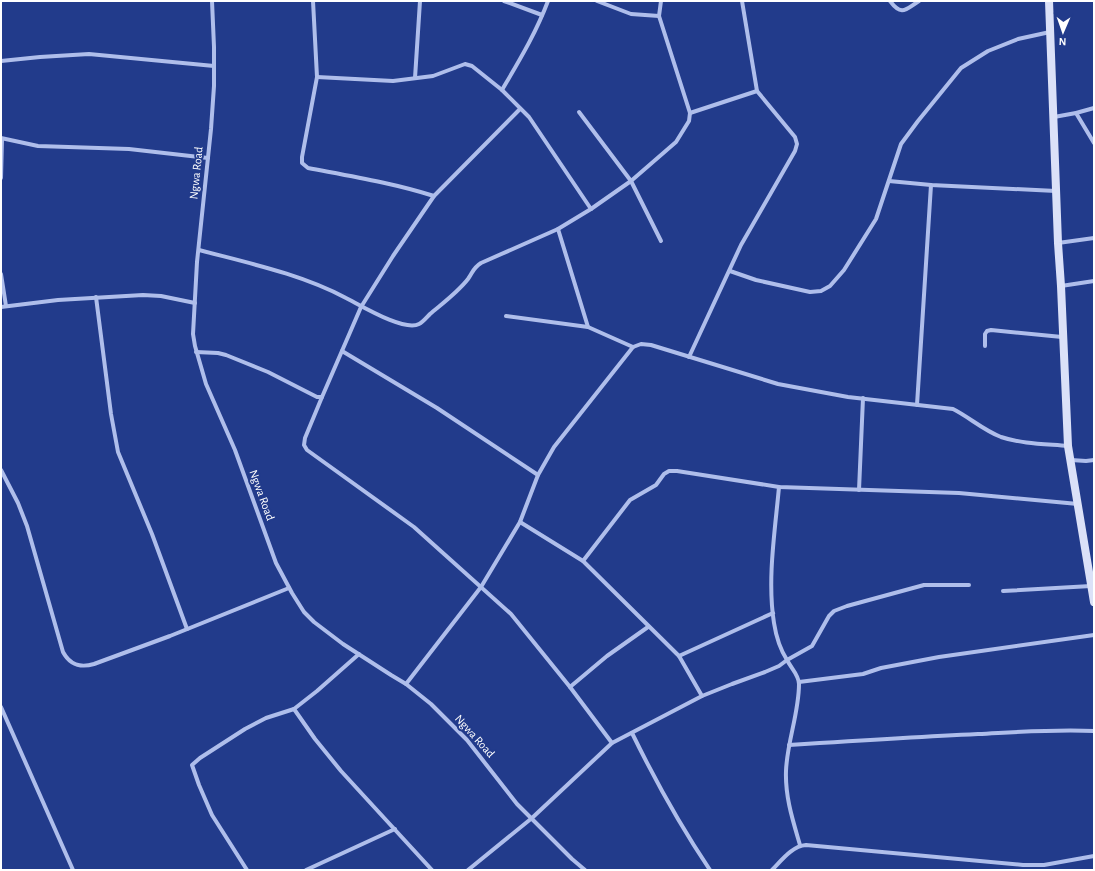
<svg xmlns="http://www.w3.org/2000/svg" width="1095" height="871" font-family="'Alegreya Sans',sans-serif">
<rect width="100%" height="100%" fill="#223b8b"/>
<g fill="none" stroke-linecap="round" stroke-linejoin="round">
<!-- street -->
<g stroke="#afbeeb" stroke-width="4">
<polyline points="212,1 214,47 214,86 211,129 197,262 193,334 195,346 206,384 235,450 276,563 292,593 304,612 314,622 343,644 391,675 406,684 431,704 467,740 517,804 572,859 585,870"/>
<path d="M313,1L317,77L302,157V163L308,168C350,176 393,183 434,196"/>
<polyline points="504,1 542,15"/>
<polyline points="597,1 631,14 659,16"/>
<path d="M890,1C902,17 906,9 919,1"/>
<polyline points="1,61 40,57 89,54 214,66"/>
<polyline points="317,77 393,81 433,76 465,64 472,66 502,90 529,117 591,209"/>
<polyline points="415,78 420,1"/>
<path d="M502,90C519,61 536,33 548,1"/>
<polyline points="520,109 434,196 393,256 361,307 322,397 305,438 304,445 307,450 414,527 511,614 570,687 612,743"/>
<polyline points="579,112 631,181 661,241"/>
<polyline points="690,113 757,91"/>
<polyline points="1076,113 1094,143"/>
<polyline points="1054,117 1076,113 1094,108"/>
<polyline points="1,138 38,146 129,149 208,158"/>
<polyline points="1,178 2,139"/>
<polyline points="889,181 931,185 1056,191"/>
<polyline points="558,229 588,327"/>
<polyline points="1058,243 1094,238"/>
<path d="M199,250C248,263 301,274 346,298C360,305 404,332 419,324C423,322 427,317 430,314C443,303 458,292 468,279C473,272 473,268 481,263L558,229L591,209L631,181L676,142L689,121L690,113L659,16L661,1"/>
<polyline points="730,271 756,280 810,292 821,291 830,286 844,270 876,219 901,144 918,121 961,68 988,51 1018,39 1050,32"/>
<polyline points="1,274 6,306"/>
<polyline points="1061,286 1094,281"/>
<polyline points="96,297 111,414 118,452 152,534 187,629"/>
<polyline points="1,307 58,300 143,295 161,296 195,303"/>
<polyline points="506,316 588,327 633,347"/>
<polyline points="985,346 985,334 987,331 991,330 1062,337"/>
<polyline points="342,351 437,408 538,475"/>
<polyline points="196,352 218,353 226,355 268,372 317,397 322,397"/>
<polyline points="689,357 741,245 795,151 797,144 795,137 757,91 742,1"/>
<polyline points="917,405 931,185"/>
<polyline points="1071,460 1086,461 1094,460"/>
<path d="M1,470L18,503L27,526L63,652C70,665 80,668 94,664L170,636L289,588"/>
<path d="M779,487C775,531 767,580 774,623C776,636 780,649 787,660C791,668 799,675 799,684C799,713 787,742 786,771C785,797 793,821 800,845"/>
<polyline points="859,490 863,398"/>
<polyline points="520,522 583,561 679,656 702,696"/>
<polyline points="583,561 630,500 656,485 664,474 669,471 677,471 779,487 959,493 1078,504"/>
<polyline points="1003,591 1091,586"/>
<polyline points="679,656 773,613"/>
<polyline points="799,682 863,674 881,668 939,657 1094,635"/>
<path d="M406,684L481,587L520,522L538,475L554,447L633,347L641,344L651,345L778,384L848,397L953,409C969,417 983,430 1001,437C1022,444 1046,444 1068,446"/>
<polyline points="570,687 607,656 648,627"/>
<polyline points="1,707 73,870"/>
<polyline points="294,709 315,739 341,771 432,870"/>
<path d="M632,733C655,780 681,827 710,870"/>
<path d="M789,745C852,741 915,737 978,734C1017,732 1055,729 1094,731"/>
<polyline points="247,870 212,815 199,785 192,765 200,758 245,729 266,718 294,709 317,691 359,654"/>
<polyline points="306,870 395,829"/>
<polyline points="468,870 532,818 612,743 702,696 732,684 765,672 779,666 787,660 812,646 829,616 834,611 847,606 924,585 969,585"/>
<path d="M772,870C781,861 792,846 806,845L1023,865H1044L1094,856"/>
</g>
<!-- secondary -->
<polyline stroke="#dbe1f8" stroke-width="8" points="1049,1 1058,243 1061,286 1068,446 1094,602"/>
</g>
<g text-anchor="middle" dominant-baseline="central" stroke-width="4" stroke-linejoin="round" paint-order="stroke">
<!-- street labels -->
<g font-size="12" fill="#fff" stroke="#223b8b">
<text transform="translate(196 173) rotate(-84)">Ngwa Road</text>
<text transform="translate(262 495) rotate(70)">Ngwa Road</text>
<text transform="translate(475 736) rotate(48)">Ngwa Road</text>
</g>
</g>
<!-- border -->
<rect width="1095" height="871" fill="none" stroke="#ffffff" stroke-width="4"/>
<!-- north arrow -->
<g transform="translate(1063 32) rotate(182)" stroke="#223b8b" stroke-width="3" paint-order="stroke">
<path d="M0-3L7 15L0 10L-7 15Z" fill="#ffffff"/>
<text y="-6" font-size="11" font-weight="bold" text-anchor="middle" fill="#ffffff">N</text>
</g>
</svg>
